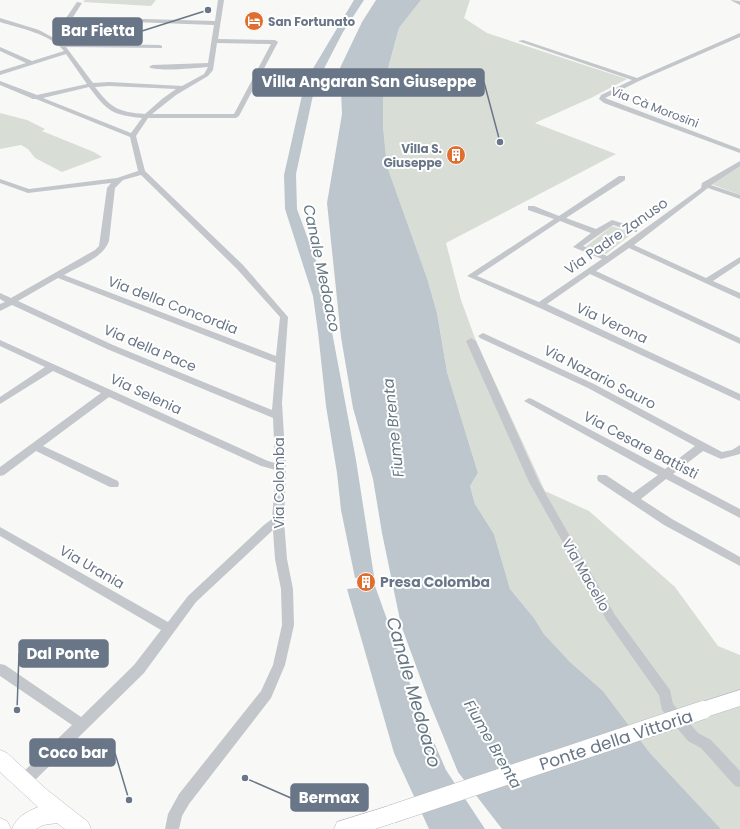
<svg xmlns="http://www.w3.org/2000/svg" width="740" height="829" font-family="Poppins,sans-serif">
<rect width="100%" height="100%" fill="#f8f9f6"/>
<!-- green -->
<g fill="#d8ded6">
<polygon points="85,0 156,0 151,6 83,2"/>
<polygon points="421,0 470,0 464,18 487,33 627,79 593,97 535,123 616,154 446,243 461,300 476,341 545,491 589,511 675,587 718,646 740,655 740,829 721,829 650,753 603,691 570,662 544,634 534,618 510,589 494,534 475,504 470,486 478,473 447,372 437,313 427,278 387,166 383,126 383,87 399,28"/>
<polygon points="0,113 27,120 45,129 42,131 94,152 102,157 62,172 35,158 28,149 21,145 0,149"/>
<polygon points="740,165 740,195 711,184"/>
<polygon points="612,226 633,233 606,254 585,247"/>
</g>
<!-- water -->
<g fill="#bdc6cc">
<polygon points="354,0 364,0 343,32 315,86 296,174 297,209 319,269 324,289 356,460 374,576 355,578 341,510 337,473 326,406 318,332 313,296 285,209 284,175 305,82"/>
<polygon points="376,0 421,0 399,28 383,87 383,126 387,166 427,278 437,313 447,372 478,473 470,486 475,504 494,534 510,589 534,618 544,634 570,662 603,691 650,753 721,829 502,829 458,772 430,704 401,625 382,533 373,479 353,408 341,337 327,203 342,114 340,68 362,22"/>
<polygon points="375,586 417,703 446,770 485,829 429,829 394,753 347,589"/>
</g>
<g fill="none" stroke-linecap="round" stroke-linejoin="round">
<!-- secondary casing -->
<g stroke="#b7bbc1" stroke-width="1">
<g id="secondary">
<polygon points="740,690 740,706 703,718 696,716 694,710 696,704"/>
<path d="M0,750L7,753L46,789L88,822L91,829H65L57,823L43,825L36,829H12C17,817 26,812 38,807L0,772Z"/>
<polygon points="392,805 399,807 402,814 399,821 375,829 334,829 337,822"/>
<polygon points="0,818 7,821 11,829 0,829"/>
</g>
</g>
<!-- minor -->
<g fill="#c3c6ca" fill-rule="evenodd">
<path d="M218,0H224L218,39L275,40L278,42L239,116L236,118H148L136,136L145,171L243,265L288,317L282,403L286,468L284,521L287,559L293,589L294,625L285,665L271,698L189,804L182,816L179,829H165L168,814L179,794L261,691L273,665L282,625L281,589L275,559L273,530L196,602L144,673L29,786L24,787L19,786L17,781L19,776L72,725L0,676V664L5,665L81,717L134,665L161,630L0,536V527L168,622L188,596L264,525L272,519L276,470L261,466L109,397L43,446L118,481L119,484L118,487H110L36,451L4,475L0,476V467L101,393L53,371L0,404V397L45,367L0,346V340L268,461L275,463L273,418L107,349L12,305L0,311V304L5,302L0,299V293L11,298L95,250L99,246L107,188L111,183L28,193L0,183V179L29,189L117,178L138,171L130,137L36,99H32L31,98L0,85V81L37,95L87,84L66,54L0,75V71L26,63L0,51V47L32,61L64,51C51,34 19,28 0,22V18L39,30L63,43L107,44L128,22L67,19L66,18L77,2L82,3L73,17L215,21ZM133,22L214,25L208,63L152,65L149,67C157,72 196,68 208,67L204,74L182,86L109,82L93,83L66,47L162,48V46L160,45L113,44ZM217,43L271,44L234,114H152L176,95L208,76L213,70ZM109,86L176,89L162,99L145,114C118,112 111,108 95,87ZM89,87C107,111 112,115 142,118L131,133L43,98ZM141,175L237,269L280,317L276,356L64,275C79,266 103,258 109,241L115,188L123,180ZM58,278L276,363L272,410L113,345L18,301Z"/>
<polygon points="731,0 740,1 740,5 732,1"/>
<polygon points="740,33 740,37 639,81 605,98 740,149 740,153 604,103 599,99 601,95 632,80 518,41 523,40 637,78"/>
<path d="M740,161V166L711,185L740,195V199L708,188L634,245L706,278L740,257V263L713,281L740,293V299L629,248L596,271L740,338V344L590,274L547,304L740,394V401L542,309L467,276L554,219L528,210V206H534L559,216L619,176H625V180L566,218L596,229L612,220L637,228V232H634L613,225L583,246L607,256L701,188L702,183ZM560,221L591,233L573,247L602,259L539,302L477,276Z"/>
<polygon points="483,333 594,384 722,452 732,450 740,445 740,454 721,459 703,451 673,474 740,509 740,518 666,479 641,499 672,519 740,557 740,566 664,525 598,481 597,478 598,475 606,475 633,493 658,475 524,401 529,398 532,399 665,469 695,446 588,388 480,338 478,336"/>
<polygon points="471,338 476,341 539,482 615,615 670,690 673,704 698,733 711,740 740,771 740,787 735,786 701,748 688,741 662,710 659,695 607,621 529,482 466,341"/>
</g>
<!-- secondary -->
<use href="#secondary" fill="#fff" fill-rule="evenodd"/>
<!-- secondary-bridge casing -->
<g stroke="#b7bbc1" stroke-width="19" stroke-linecap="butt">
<polyline id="secondary-bridge" points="392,814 703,710"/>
</g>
<!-- secondary-bridge -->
<use href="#secondary-bridge" stroke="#fff" stroke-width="18"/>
</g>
<!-- icons -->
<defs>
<g id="hotel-disc" transform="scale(1)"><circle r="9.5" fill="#df6e31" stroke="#fff"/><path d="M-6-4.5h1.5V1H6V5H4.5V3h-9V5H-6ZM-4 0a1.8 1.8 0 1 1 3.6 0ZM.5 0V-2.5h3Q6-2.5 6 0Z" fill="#fff"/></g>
<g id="building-disc" transform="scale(1)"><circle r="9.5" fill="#df6e31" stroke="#fff"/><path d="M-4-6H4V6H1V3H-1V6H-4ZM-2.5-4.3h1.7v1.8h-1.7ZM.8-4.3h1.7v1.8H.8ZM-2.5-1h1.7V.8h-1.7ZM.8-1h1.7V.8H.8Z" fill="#fff"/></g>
</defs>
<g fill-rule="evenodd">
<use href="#hotel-disc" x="254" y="21"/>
<use href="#building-disc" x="456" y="155"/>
<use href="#building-disc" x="366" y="582"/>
</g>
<g text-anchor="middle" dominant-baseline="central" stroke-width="4" stroke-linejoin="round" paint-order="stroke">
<!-- far-poi labels -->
<g font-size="12" font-weight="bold" fill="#697687" stroke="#fff" text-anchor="start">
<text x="268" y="21">San Fortunato</text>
<text x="442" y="148" text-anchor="end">Villa S.<tspan x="442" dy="14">Giuseppe</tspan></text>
</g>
<!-- far-street labels -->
<g font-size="12" fill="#697687" stroke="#fff">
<text transform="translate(655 107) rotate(21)">Via Cà Morosini</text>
</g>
<!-- street labels -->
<g font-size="14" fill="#697687" stroke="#fff">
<text transform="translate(616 236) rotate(-35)">Via Padre Zanuso</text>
<text transform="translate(173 305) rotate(21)">Via della Concordia</text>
<text transform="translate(612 323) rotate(25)">Via Verona</text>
<text transform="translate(150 348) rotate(23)">Via della Pace</text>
<text transform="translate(600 377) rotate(27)">Via Nazario Sauro</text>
<text transform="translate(146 394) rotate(25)">Via Selenia</text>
<text transform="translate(641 445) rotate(28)">Via Cesare Battisti</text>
<text transform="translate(279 483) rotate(-90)">Via Colomba</text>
<text transform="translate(92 567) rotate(30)">Via Urania</text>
<text transform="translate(586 575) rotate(60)">Via Macello</text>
</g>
<!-- poi labels -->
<g font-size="14" font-weight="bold" fill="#697687" stroke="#fff" text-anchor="start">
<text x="380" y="582">Presa Colomba</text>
</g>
<!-- water labels -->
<g font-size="15" font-style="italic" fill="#647782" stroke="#fff">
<text transform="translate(322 268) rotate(78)">Canale Medoaco</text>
<text transform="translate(393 428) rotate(-96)">Fiume Brenta</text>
<text transform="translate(493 744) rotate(60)">Fiume Brenta</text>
</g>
<!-- near-street labels -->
<g font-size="17" fill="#697687" stroke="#fff">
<text transform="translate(616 740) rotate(-18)">Ponte della Vittoria</text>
</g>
<!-- near-water labels -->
<g font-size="18" font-style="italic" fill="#647782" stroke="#fff">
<text transform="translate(414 692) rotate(74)">Canale Medoaco</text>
</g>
</g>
<!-- callouts -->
<path fill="none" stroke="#697687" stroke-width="1.5" d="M208 10L142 31M500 142L484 82M17 710L19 653M129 800L115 753M245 778L291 798"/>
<g fill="#697687" stroke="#fff" stroke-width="1.5">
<circle cx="208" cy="10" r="4"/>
<circle cx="500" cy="142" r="4"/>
<circle cx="17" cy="710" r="4"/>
<circle cx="129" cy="800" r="4"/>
<circle cx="245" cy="778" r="4"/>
</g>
<g fill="#697687" stroke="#697687" stroke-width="1.5">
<rect x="53" y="18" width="89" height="27" rx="4"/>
<rect x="253" y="69" width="231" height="27" rx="4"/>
<rect x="19" y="640" width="89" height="27" rx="4"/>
<rect x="30" y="739" width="85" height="27" rx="4"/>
<rect x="291" y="784" width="77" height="27" rx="4"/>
</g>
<g font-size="15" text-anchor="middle" font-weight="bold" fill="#fff">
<text x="98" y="36">Bar Fietta</text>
<text x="369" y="87">Villa Angaran San Giuseppe</text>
<text x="63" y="659">Dal Ponte</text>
<text x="73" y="758">Coco bar</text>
<text x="329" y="803">Bermax</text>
</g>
</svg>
